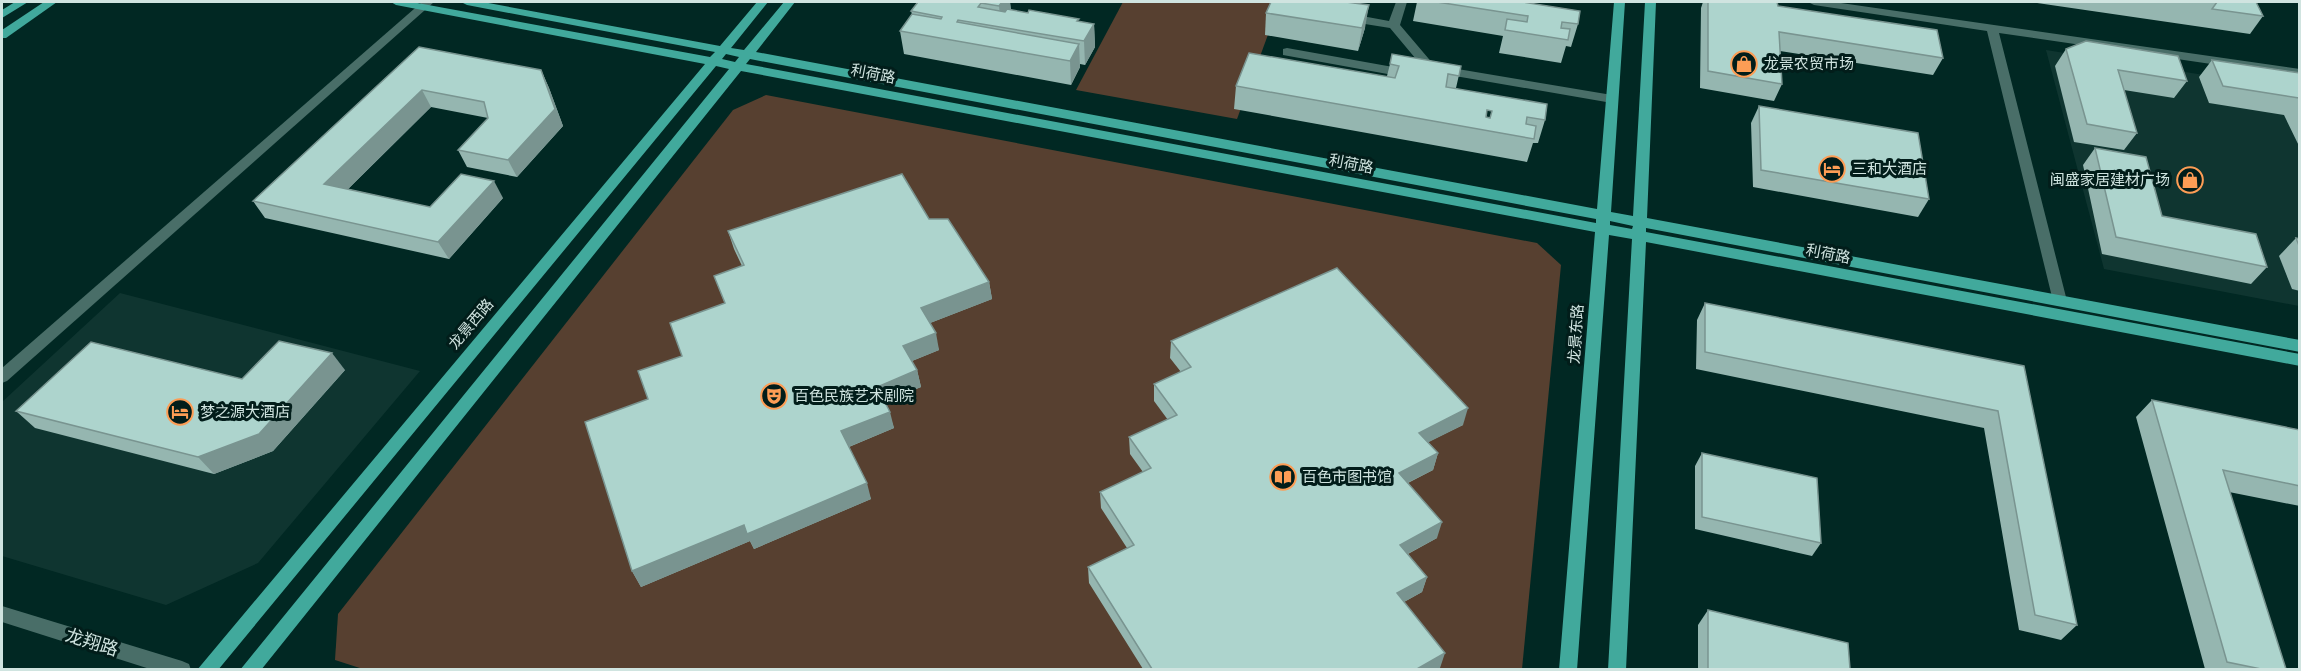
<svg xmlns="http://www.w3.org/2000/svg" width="2301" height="671" font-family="'DejaVu Sans','Noto Sans SC',sans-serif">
<rect width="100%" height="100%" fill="#012823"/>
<!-- built -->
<g fill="#0f3530">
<polygon points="2046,50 2299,90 2299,306 2104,269"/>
<polygon points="120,293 420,371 258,563 166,605 2,556 2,402"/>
</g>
<!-- green -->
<g fill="#574030">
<polygon points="1123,2 1280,2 1237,119 1076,90"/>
<polygon points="766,95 1537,243 1561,265 1522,669 366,670 335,660 338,614 733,110"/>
</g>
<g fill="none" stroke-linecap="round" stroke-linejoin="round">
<!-- minor -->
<g fill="#496e68" fill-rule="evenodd">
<polygon points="422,2 434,2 7,381 2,383 2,368"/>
<polygon points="1396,2 1407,2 1400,25 1434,65 1612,95 1618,99 1612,103 1426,71 1390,28 1346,21 1340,17 1346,13 1389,21"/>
<polygon points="1808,2 1834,2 2300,69 2300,77 1999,33 2067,301 2060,306 2053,301 1987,31 1814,5"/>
<polygon points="1287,48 1393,67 1409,66 1415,70 1409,74 1393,75 1283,55 1283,49"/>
<polygon points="2,606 182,661 189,664 191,670 153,670 2,622"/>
</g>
<!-- major -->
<g fill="#41a99c" fill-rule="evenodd">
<polygon points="15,2 28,2 2,18 2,10"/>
<polygon points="44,2 57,2 6,38 2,38 2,30"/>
<path d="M391,2H412L710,57L715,52L467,5L461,2H483L720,46L757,2H768L731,48L744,50L784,2H795L756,52L1597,209L1614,2H1625L1611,212L1633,216L1645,2H1656L1647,218L2300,340V352L1646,228V232L2300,354V366L1646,242L1626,670H1608L1632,239L1609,235L1577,670H1559L1595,232L741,71L261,670H240L729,69L716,66L218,670H197L705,64L396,5ZM726,54L739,57L735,62L722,59ZM750,59L1596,219V223L746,64ZM1610,221L1633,226L1632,229L1610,225Z"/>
</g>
</g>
<!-- wall -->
<g fill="#95b6b0" fill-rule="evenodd">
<polygon points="918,2 1010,2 1011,10 1094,24 1095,47 1085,65 1080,64 1080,67 1071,85 904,54 900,31 912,14 911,11"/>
<polygon points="1417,2 1523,2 1578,24 1571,47 1566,46 1561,63 1499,53 1503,36 1413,21"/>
<polygon points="1703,2 1777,2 1778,6 1943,58 1933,75 1780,51 1782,84 1774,101 1700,88 1701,8"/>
<polygon points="2030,2 2256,2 2263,16 2250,34"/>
<polygon points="1266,13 1365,28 1358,51 1265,35"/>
<polygon points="419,47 541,70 549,88 563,126 517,177 467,167 458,150 488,118 431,107 348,189 430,207 503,198 449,259 265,218 253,201"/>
<polygon points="2066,49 2187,81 2174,98 2124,90 2137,133 2124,150 2074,142 2055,66"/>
<polygon points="2212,60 2300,73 2300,148 2284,115 2209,103 2199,77"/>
<path d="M1390,64L1461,66L1456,88L1545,120L1538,143H1533L1527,162L1234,109L1236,86L1387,76ZM1487,110L1492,111L1490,118L1486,117Z"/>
<polygon points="1759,106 1929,199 1918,217 1753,187 1751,123"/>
<polygon points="2095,148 2162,216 2267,267 2251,284 2102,254 2083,165"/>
<polygon points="929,219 989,282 992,299 930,323 939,350 912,361 917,370 921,387 885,402 894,428 849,447 871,499 754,549 750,541 641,587 632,571 648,399 725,304 714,276 742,266 734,249 728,231"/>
<polygon points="2296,238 2300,239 2300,291 2292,289 2279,256"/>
<polygon points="1705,303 2024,366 2077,625 2061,640 2019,630 1984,428 1696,369 1697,320"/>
<polygon points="1171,341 1463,425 1428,442 1438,453 1433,470 1408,483 1437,538 1408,554 1427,577 1422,592 1404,602 1440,668 1437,669 1143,669 1089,583 1088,567 1127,548 1101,508 1100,492 1143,472 1130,454 1129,437 1168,420 1154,401 1154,384 1181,372 1170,358"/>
<polygon points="345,370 273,451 214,474 35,428 16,411 242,379"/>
<polygon points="2152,400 2300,430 2300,506 2229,492 2286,669 2205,669 2136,417"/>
<polygon points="1702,453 1821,543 1812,556 1695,529 1695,466"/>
<polygon points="1708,610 1850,669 1698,669 1698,625"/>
</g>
<!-- shaded-wall -->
<g fill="#799490">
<polygon points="1002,2 1010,2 1011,14 1001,27 999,6"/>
<polygon points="1369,5 1365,28 1358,51 1362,28"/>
<polygon points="1094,24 1095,47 1085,65 1084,41"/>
<polygon points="1079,44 1080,67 1071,85 1070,61"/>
<polygon points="541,70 549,88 563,126 517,177 508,160"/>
<polygon points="422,90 431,107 335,202 324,184"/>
<polygon points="494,181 503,198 449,259 438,242"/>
<polygon points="989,282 992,299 925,325 921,308"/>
<polygon points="936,333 939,350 907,363 903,346"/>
<polygon points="332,353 345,370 273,451 214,474 198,457"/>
<polygon points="917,370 921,387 881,403 877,387"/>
<polygon points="1468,408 1463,425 1415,449 1419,433"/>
<polygon points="890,412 894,428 846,448 841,431"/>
<polygon points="1438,453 1433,470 1395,489 1399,473"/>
<polygon points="867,483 871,499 754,549 750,541 641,587 632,571 744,525"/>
<polygon points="1442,522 1437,538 1396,560 1400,545"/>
<polygon points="1427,577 1422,592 1393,608 1397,593"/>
<polygon points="1445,653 1440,668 1437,669 1417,669"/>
</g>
<!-- building -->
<g fill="#add4cd" stroke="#799490" stroke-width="1.5" fill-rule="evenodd">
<polygon points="918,2 1002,2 999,6 981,3 978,7 1005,12 1007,9 1028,13 1029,10 1079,19 1077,21 1094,24 1084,41 958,20 957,22 1079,44 1070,61 900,31 912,14 941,19 942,17 911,11"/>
<polygon points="1271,2 1346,2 1369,5 1362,28 1266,13"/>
<polygon points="1437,2 1523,2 1580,11 1578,24 1562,22 1561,28 1570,29 1568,40 1505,30 1507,19 1527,22 1528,16"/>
<polygon points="1708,2 1777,2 1778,6 1937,30 1943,58 1779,32 1782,84 1708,71"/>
<polygon points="2217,2 2256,2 2263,16 2212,9"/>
<polygon points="2086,41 2178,56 2187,81 2118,70 2137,133 2087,124 2066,49"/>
<polygon points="419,47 541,70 555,109 508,160 458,150 488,118 484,102 422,90 324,184 430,207 461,174 494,181 438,242 253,201"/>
<path d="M1249,53L1395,78L1399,66L1390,64L1392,54L1461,66L1459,76L1448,74L1446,87L1547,104L1545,120L1527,117L1526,124L1536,126L1534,139L1236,86ZM1487,110L1492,111L1490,118L1486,117Z"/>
<polygon points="2212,60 2300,73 2300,98 2299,98 2223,86"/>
<polygon points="1759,106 1918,133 1929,199 1761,170"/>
<polygon points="2095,148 2146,157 2162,216 2256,234 2267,267 2116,237"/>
<polygon points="902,174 929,219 948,219 989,282 921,308 936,333 903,346 917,370 877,387 890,412 841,431 867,483 747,534 744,525 632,571 585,422 648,399 638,371 682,356 670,323 725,303 714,276 744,265 728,231"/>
<polygon points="2296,238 2300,239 2300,248"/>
<polygon points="1337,268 1468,408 1419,433 1438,453 1399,473 1442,522 1400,545 1427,577 1397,593 1445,653 1417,669 1152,669 1088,567 1134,545 1100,492 1151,468 1129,437 1177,415 1154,384 1191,367 1171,341"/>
<polygon points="1705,303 2024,366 2077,625 2035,615 1998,411 1705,352"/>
<polygon points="279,341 332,353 259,434 198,457 16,411 91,342 242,379"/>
<polygon points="2152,400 2300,430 2300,486 2223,470 2286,669 2261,669 2227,662"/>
<polygon points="1702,453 1817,478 1821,543 1702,517"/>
<polygon points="1708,610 1848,643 1850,669 1708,669"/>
</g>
<!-- icons -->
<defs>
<g id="shop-ring" transform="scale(1.35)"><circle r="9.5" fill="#021d1a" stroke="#fd9d55" stroke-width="1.5"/><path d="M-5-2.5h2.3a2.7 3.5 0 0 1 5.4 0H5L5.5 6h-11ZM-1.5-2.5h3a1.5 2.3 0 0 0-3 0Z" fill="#fd9d55"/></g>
<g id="hotel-ring" transform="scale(1.35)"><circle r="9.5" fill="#021d1a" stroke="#fd9d55" stroke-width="1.5"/><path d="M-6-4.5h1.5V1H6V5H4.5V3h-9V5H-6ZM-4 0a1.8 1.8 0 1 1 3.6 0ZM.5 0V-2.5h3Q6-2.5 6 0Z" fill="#fd9d55"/></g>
<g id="theatre-ring" transform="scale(1.35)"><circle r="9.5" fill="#021d1a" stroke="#fd9d55" stroke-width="1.5"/><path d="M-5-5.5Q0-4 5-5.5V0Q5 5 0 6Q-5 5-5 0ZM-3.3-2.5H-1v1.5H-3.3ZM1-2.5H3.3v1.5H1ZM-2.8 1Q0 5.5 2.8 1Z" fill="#fd9d55"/></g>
<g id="library-ring" transform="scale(1.35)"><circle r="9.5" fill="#021d1a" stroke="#fd9d55" stroke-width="1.5"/><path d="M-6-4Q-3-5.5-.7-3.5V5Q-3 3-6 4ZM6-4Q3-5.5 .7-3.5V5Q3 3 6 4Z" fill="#fd9d55"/></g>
</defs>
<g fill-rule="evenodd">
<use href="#shop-ring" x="1744" y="64"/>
<use href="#hotel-ring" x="1832" y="169"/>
<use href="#shop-ring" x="2190" y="180"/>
<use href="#theatre-ring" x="774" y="396"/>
<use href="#hotel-ring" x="180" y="412"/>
<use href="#library-ring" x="1283" y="477"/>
</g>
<g text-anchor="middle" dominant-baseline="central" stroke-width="6" stroke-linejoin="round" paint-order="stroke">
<!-- poi labels -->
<g font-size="15" fill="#d0e4e0" stroke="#021d1a" text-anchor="start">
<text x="1764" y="64">龙景农贸市场</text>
<text x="1852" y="169">三和大酒店</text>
<text x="2170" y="180" text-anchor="end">闽盛家居建材广场</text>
<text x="794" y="396">百色民族艺术剧院</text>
<text x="200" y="412">梦之源大酒店</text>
<text x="1302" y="477">百色市图书馆</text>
</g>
<!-- street labels -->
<g font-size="15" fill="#d0e4e0" stroke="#021d1a">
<text transform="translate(873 74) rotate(11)">利荷路</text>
<text transform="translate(1351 164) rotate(11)">利荷路</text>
<text transform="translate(1828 254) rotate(11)">利荷路</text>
<text transform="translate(471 324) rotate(-50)">龙景西路</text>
<text transform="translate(1576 334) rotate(-86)">龙景东路</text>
</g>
<!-- near-street labels -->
<g font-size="18" fill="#d0e4e0" stroke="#021d1a">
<text transform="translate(92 642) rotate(17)">龙翔路</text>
</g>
</g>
<!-- border -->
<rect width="2301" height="671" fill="none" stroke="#d0e4e0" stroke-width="6"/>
</svg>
